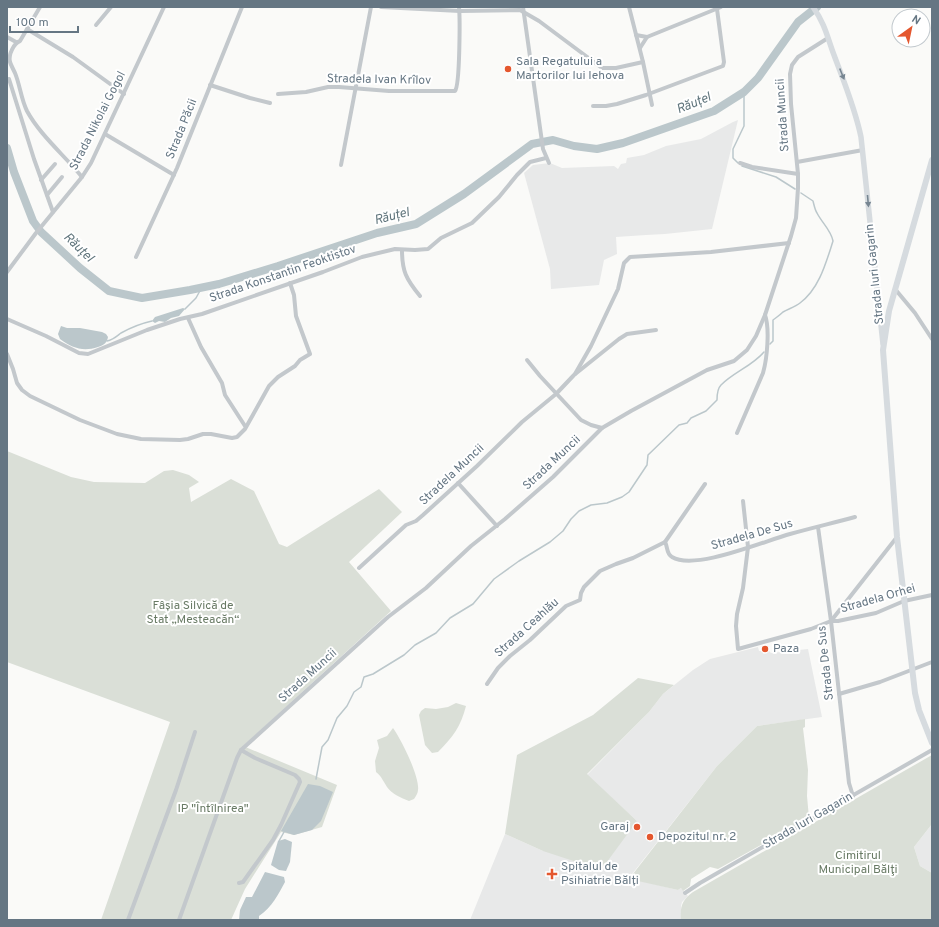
<svg xmlns="http://www.w3.org/2000/svg" width="939" height="927" font-family="Overpass,sans-serif">
<rect width="100%" height="100%" fill="#fafaf8"/>
<!-- built -->
<g fill="#e8e9e9">
<polygon points="738,120 712,229 665,234 646,235 616,237 617,254 604,260 599,285 551,289 550,269 524,173 533,165 550,163 562,168 614,166 618,169 621,164 626,163 627,158 644,155 666,146 701,139 733,122"/>
<polygon points="758,647 759,651 764,651 763,648 766,648 771,653 808,649 822,717 757,726 717,766 629,878 678,890 681,888 688,896 682,902 681,906 681,920 470,920 505,834 543,851 637,821 587,775 649,712 663,694 693,670 710,659"/>
<polygon points="932,824 932,873 920,866 914,847"/>
</g>
<!-- green -->
<g fill="#dadfd7">
<polygon points="7,451 71,477 94,482 145,483 164,471 173,470 189,475 199,482 189,488 191,502 231,479 254,491 279,544 287,547 379,489 402,512 349,562 391,611 243,746 337,785 322,827 294,835 281,832 245,889 231,920 101,920 170,722 7,662"/>
<polygon points="638,678 674,685 663,694 649,712 587,774 637,821 601,870 543,851 505,834 517,755 593,715"/>
<path d="M456,703L466,706C461,726 453,737 438,752L432,753L425,745L419,715L421,711L425,708L436,709L448,707Z"/>
<polygon points="805,719 805,727 803,728 808,770 807,796 809,818 718,869 710,867 691,879 690,886 683,891 681,888 678,890 629,879 717,766 757,726"/>
<path d="M393,728C401,739 420,777 418,790C418,793 416,796 414,799L409,801C401,798 392,794 387,787C383,781 382,777 376,772L375,761L379,748L377,740L387,736Z"/>
<path d="M932,755V824L914,847L920,866L932,873V920H681C680,906 682,900 693,892Z"/>
</g>
<!-- water -->
<g fill="#bbc7cb">
<polygon points="183,308 185,309 179,316 171,318 165,322 159,321 155,323 152,321 155,317"/>
<path d="M61,326L67,328H80L102,332L106,334L108,337C107,343 104,345 98,347C83,352 72,348 60,339L58,334Z"/>
<polygon points="308,784 320,786 333,792 321,821 312,830 294,835 281,831"/>
<polygon points="285,839 292,842 290,862 286,871 279,870 271,865 278,841"/>
<path d="M265,872L284,877L285,882C278,895 272,907 259,916V920H239L240,910L246,897H252Z"/>
</g>
<g fill="none" stroke-linecap="round" stroke-linejoin="round">
<!-- stream -->
<g stroke="#bbc7cb" stroke-width="1.5">
<polyline points="738,163 733,158 733,149 744,126 744,92"/>
<polyline points="742,166 776,177 795,189"/>
<polyline points="185,309 196,298 202,287"/>
<path d="M107,341C113,340 116,337 121,333C130,328 143,323 152,321"/>
<path d="M770,344L773,341V320C777,317 780,315 783,312C788,309 795,307 800,303C819,289 826,263 833,241C831,230 822,223 817,213C815,210 814,205 813,201L801,193"/>
<path d="M316,779L322,747L328,740L337,718L347,706L354,692L361,687L364,677L373,674L404,655L415,645L436,633L450,618L473,604L494,579L519,561L550,542L563,531L571,519L579,511L591,505L607,503L622,497L629,492L647,465L648,455L679,425L687,423L691,418L706,411L717,400C717,395 717,389 721,385C734,372 752,366 764,352"/>
<polyline points="279,841 284,832"/>
</g>
<!-- river -->
<polyline stroke="#bbc7cb" stroke-width="8" points="7,148 14,172 33,221 41,232 80,268 109,291 142,298 190,290 219,284 278,266 377,233 416,224 464,194 532,144 553,140 574,146 597,149 623,143 714,111 744,92 758,78 798,22 817,7"/>
<!-- street -->
<g stroke="#c3c8cc" stroke-width="4">
<path d="M40,7L20,41C14,43 8,55 10,62C11,65 13,69 15,73C20,85 21,99 27,111C40,135 64,155 82,177"/>
<polyline points="381,7 460,11 520,10 539,21 602,68 616,68 643,62"/>
<polyline points="523,7 543,149 549,163"/>
<polyline points="629,7 643,62 652,105"/>
<polyline points="96,25 111,7"/>
<polyline points="27,29 73,57 124,94"/>
<polyline points="636,35 647,37 721,7"/>
<polyline points="7,37 16,42"/>
<polyline points="640,48 647,37"/>
<polyline points="9,79 34,159 53,212"/>
<polyline points="210,85 250,98 270,103"/>
<path d="M278,94L306,92L328,87H339L389,91H455C460,85 460,18 459,7"/>
<polyline points="593,106 606,106 617,104 646,95 723,66 724,62 717,9"/>
<polyline points="105,134 174,175"/>
<polyline points="797,162 863,150"/>
<polyline points="740,163 752,167 798,174"/>
<polyline points="341,165 371,7"/>
<polyline points="41,180 55,164"/>
<polyline points="47,195 62,177"/>
<path d="M402,250C402,271 406,279 420,296"/>
<polyline points="136,257 177,168 242,7"/>
<polyline points="7,272 36,233 82,177 91,163 164,7"/>
<polyline points="895,289 915,313 932,339"/>
<polyline points="188,318 201,347 222,383 225,395 245,426"/>
<polyline points="7,319 46,336 79,353 88,354 147,330 180,319 202,314 323,272 362,257 395,249 415,250 428,249 441,238 472,223 499,197 517,175 530,162 546,158"/>
<polyline points="7,354 13,369 17,383 22,390 30,396 80,420 117,434 141,439 180,440 188,439 203,434 211,434 232,438 237,437 245,429 269,386 278,377 295,366 300,360 310,354 296,316 294,295 290,283"/>
<polyline points="527,360 540,376 581,420 591,425 602,428"/>
<polyline points="575,374 591,346 618,289 624,263 630,257 711,252 789,243"/>
<path d="M737,433L763,373C767,359 770,329 765,315"/>
<polyline points="458,483 497,526"/>
<polyline points="743,501 748,547 743,588 737,614 736,626 738,649 811,629 831,621 838,621 876,613 904,601 932,595"/>
<polyline points="818,527 831,621 849,783 853,796"/>
<path d="M665,542C668,547 666,554 672,557C695,571 764,541 790,534C811,528 833,523 855,517"/>
<polyline points="359,568 406,525 416,521 423,515 477,466 522,422 556,394 574,375 619,339 627,334 656,330"/>
<polyline points="831,621 897,537"/>
<polyline points="487,684 498,668 510,656 530,640 566,606 580,600 581,593 584,587 600,571 616,564 633,558 665,542 705,484"/>
<polyline points="839,694 880,682 932,662"/>
<polyline points="239,883 243,882 273,840 281,825 300,782 299,779 295,775 255,758 241,750"/>
<polyline points="685,893 700,883 932,750"/>
<polyline points="128,920 176,790 195,732"/>
<polyline points="179,920 237,758 241,750 388,617 426,588 471,546 505,519 553,477 602,428 631,411 707,370 734,361 747,350 756,336 765,315 791,236 796,218 798,188 798,174 791,104 790,74 792,65 798,57 828,38"/>
</g>
<!-- secondary -->
<path stroke="#d6dbdf" stroke-width="5.5" d="M813,7C825,24 827,36 834,55C844,82 855,108 861,137L883,344"/>
<!-- primary -->
<polyline stroke="#d6dbdf" stroke-width="6" points="932,160 889,311 883,350 897,537 915,693 919,710 932,743"/>
</g>
<!-- one-way arrows -->
<defs><path id="oneway-solid" d="M-6-.8H1V-3.2L6.5 0L1 3.2V.8H-6Z"/></defs>
<g fill="#768591">
<use href="#oneway-solid" transform="translate(842 74) rotate(68)"/>
<use href="#oneway-solid" transform="translate(868 201) rotate(85)"/>
</g>
<!-- markers -->
<g fill="#e4572e" stroke="#fff" stroke-width="1.5">
<circle cx="508" cy="69" r="4"/>
<circle cx="765" cy="649" r="4"/>
<circle cx="637" cy="827" r="4"/>
<circle cx="650" cy="837" r="4"/>
<path d="M550 868h4v4h4v4h-4v4h-4v-4h-4v-4h4z"/>
</g>
<g text-anchor="middle" dominant-baseline="central" stroke-width="4" stroke-linejoin="round" paint-order="stroke">
<!-- poi labels -->
<g font-size="12" fill="#657683" stroke="#fff" text-anchor="start">
<text x="516" y="62">Sala Regatului a<tspan x="516" dy="14">Martorilor lui Iehova</tspan></text>
<text x="773" y="649">Paza</text>
<text x="629" y="827" text-anchor="end">Garaj</text>
<text x="658" y="837">Depozitul nr. 2</text>
<text x="561" y="867">Spitalul de<tspan x="561" dy="14">Psihiatrie Bălți</tspan></text>
</g>
<!-- street labels -->
<g font-size="12" fill="#657683" stroke="#fff">
<text transform="translate(379 80) rotate(1)">Stradela Ivan Krîlov</text>
<text transform="translate(783 115) rotate(-94)">Strada Muncii</text>
<text transform="translate(98 121) rotate(-63)">Strada Nikolai Gogol</text>
<text transform="translate(182 129) rotate(-68)">Strada Păcii</text>
<text transform="translate(283 274) rotate(-19)">Strada Konstantin Feoktistov</text>
<text transform="translate(875 274) rotate(-96)">Strada Iuri Gagarin</text>
<text transform="translate(552 463) rotate(-43)">Strada Muncii</text>
<text transform="translate(452 475) rotate(-43)">Stradela Muncii</text>
<text transform="translate(752 535) rotate(-16)">Stradela De Sus</text>
<text transform="translate(878 599) rotate(-16)">Stradela Orhei</text>
<text transform="translate(527 628) rotate(-42)">Strada Ceahlău</text>
<text transform="translate(826 663) rotate(-96)">Strada De Sus</text>
<text transform="translate(308 676) rotate(-42)">Strada Muncii</text>
<text transform="translate(808 821) rotate(-30)">Strada Iuri Gagarin</text>
</g>
<!-- park labels -->
<g font-size="12" fill="#687a64" stroke="#fff">
<text x="193" y="606">Fâșia Silvică de<tspan x="193" dy="14">Stat „Mesteacăn“</tspan></text>
<text x="213" y="809">IP "Întîlnirea"</text>
<text x="858" y="856">Cimitirul<tspan x="858" dy="14">Municipal Bălţi</tspan></text>
</g>
<!-- water labels -->
<g font-size="13" font-style="italic" fill="#60757c" stroke="#fff">
<text transform="translate(694 104) rotate(-22)">Răuțel</text>
<text transform="translate(392 217) rotate(-14)">Răuțel</text>
<text transform="translate(78 248) rotate(44)">Răuțel</text>
</g>
</g>
<!-- border -->
<rect width="939" height="927" fill="none" stroke="#657683" stroke-width="16"/>
<!-- north arrow -->
<g transform="translate(911 28) rotate(33)"><circle r="19" fill="#ffffff" stroke="#c1c8cd"/>
<path d="M0-3L7 15L0 10L-7 15Z" fill="#e4572e"/>
<text y="-6" font-size="11" font-weight="bold" text-anchor="middle" fill="#657683">N</text>
</g>
<!-- scale -->
<path d="M10 26v6h68v-6" fill="none" stroke="#657683" stroke-width="2"/>
<text x="16" y="26" font-size="12" fill="#657683" stroke="#ffffff" stroke-width="3" paint-order="stroke">100 m</text>
</svg>
